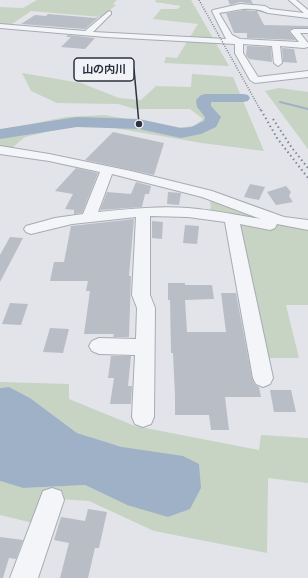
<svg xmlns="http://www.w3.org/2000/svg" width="308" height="578" font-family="'DejaVu Sans','Noto Sans JP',sans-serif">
<rect width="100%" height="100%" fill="#e2e4e9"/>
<!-- green -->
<g fill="#c7d3c3">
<polygon points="37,0 117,0 113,4 116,5 101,17 31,11 9,26 0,25 0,7 23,8"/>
<polygon points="156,0 191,0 229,66 164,63 166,57 177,58 198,24 153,19 161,9 177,9 181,6 155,2"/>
<polygon points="22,73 81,83 119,98 141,100 156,86 191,87 192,74 233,77 264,151 202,143 85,123 25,137 13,147 0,147 0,130 66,117 105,115 176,128 194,126 203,119 190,109 135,109 118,104 57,103 31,91"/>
<polygon points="279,88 308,92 308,149 265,91"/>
<polygon points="210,198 254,205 308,226 308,305 286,305 299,358 268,358 240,222 211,211"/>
<polygon points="0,382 69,384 69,399 135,426 259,450 261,435 308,438 308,483 268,478 267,553 154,531 89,501 44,498 33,523 0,515 0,481 23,488 85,485 127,505 122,447 77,433 30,398 9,387 0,388"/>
</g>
<!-- water -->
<polygon fill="#9fb1c7" points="9,387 30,398 77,433 122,447 183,456 199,464 201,488 190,509 168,517 127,505 85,485 23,488 0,481 0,388"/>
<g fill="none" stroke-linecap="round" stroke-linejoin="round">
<!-- stream -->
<polyline stroke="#9fb1c7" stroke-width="2" points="280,102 308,109"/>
<!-- river -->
<polygon fill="#9fb1c7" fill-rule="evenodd" points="206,94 243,94 248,95 250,98 248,101 243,102 211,102 211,106 221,117 216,127 201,134 181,138 139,129 77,127 0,139 0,129 77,117 139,119 181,128 191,127 204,121 205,117 197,107 196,100 201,95"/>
</g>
<!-- building -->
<g fill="#b9bdc6">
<polygon points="228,0 251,0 253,4 240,2 230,5"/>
<polygon points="244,10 257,11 264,25 308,26 308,28 294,28 289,30 289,32 296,40 247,38 247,33 234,33 226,13"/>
<polygon points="48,14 95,18 99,17 85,29 21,24 35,15 46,16"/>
<polygon points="68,35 95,38 85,49 61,47 71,37 66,37"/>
<polygon points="247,46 271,47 272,62 249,59 246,55"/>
<polygon points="282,48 294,49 297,63 283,62"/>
<polygon points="113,132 164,143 154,175 85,160"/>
<polygon points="76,168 98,173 82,213 74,214 74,210 65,209 73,194 55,191"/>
<polygon points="136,182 151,186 149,194 145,194 142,207 100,210 107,192 131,194"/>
<polygon points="250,184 265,187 259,200 244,197"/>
<polygon points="286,186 291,192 289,196 293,202 276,205 267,192"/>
<polygon points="168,192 181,193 179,205 167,204"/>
<polygon points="134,219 129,276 131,276 129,337 113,337 114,334 84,334 90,291 86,291 88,281 50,281 54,262 64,262 71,226"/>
<polygon points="152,221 163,222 162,239 152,238"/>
<polygon points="185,225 199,226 197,244 183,243"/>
<polygon points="10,237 23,238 0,282 0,255"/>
<polygon points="168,283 185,283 185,285 212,285 214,299 185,300 187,332 226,332 221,293 236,293 252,378 255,385 259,387 261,397 225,397 229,430 211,430 209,415 175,415 175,396 173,353 171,353 170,300 168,300"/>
<polygon points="10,303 28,304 21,325 2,324"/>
<polygon points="50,328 69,329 63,353 43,352"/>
<polygon points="111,356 131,356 128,386 132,386 131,404 110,404 114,378 108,378"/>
<polygon points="270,390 291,390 296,412 274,412"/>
<polygon points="88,509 107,512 99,548 95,548 88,578 60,578 69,543 54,540 61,517 85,521"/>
<polygon points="0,537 23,540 16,559 9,558 3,578 0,578"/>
</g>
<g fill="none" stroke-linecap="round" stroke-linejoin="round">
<!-- minor casing -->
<g stroke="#a7abb3" stroke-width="2">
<g id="minor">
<path d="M289,0H296L308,10V18L268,13C248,5 239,10 219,13L232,35L240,39L299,42L290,31L294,29H308V33H300L308,43V47L304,48L280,46L282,63L278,66L274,63L272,46L243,44V53L258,77L308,71V77L255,83L250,80L235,53V44L106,37L0,28V24L85,31L109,11L111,12V14L93,32L226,39L212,11L213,10L240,4L265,6L270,9L304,13Z"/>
<path d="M0,146L49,154L131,171L212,191L284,217L308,220V230L277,224L275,228L270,230L240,224L273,378L270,384L263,387L256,384L253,378L225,222L188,217L150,216V295L155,308L154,417L151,424L143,427L135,424L132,417L135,355L99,354L92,351L89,346L92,341L99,338L136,339L137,308L132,295L136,217L72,224L31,234L26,232L24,229L26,226L55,218L83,214L100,172L49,161L0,154ZM112,174L202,197L261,219C237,215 212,210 188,208C158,206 128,209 98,212Z"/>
<polygon points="52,488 61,491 64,500 38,578 10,578 43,491"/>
</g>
</g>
<!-- minor -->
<use href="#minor" fill="#f4f5f8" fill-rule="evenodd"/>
<!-- rail-far1 -->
<polyline stroke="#7c8392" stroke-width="1.5" stroke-dasharray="1 1.5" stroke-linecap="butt" points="199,0 261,111"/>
<!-- rail -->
<g stroke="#7c8392" stroke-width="2" stroke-dasharray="1.5 3" stroke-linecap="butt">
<polyline points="261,110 277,138 308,178"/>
<polyline points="273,119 292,148 308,168"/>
</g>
</g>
<!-- callouts -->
<path fill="none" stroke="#2b3240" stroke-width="1.5" d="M139 124L134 69"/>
<circle fill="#2b3240" stroke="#f1f3f7" stroke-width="1.5" cx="139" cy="124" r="4"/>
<rect fill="#f1f3f7" stroke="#2b3240" stroke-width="1.5" x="74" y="58" width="60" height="23" rx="4"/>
<g font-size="11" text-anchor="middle" font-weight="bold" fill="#2b3240">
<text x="104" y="73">山の内川</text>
</g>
</svg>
